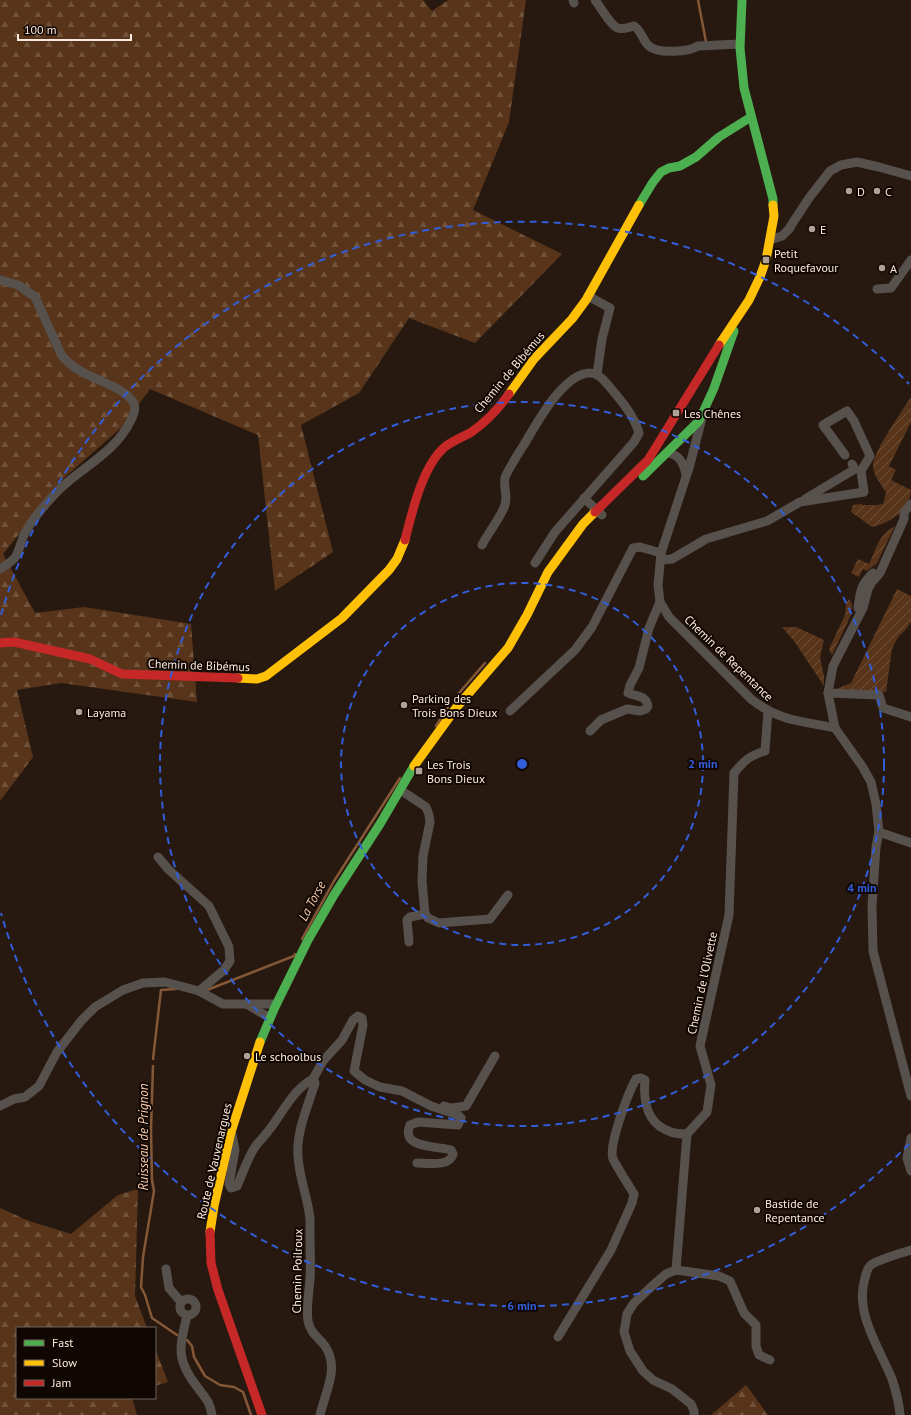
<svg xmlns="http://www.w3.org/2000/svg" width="911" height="1415" font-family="'PT Sans',sans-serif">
<defs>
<pattern id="forest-firs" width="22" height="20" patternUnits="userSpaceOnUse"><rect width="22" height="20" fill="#58351a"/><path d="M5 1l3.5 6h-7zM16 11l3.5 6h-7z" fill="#71523b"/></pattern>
<pattern id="garden-furrows" width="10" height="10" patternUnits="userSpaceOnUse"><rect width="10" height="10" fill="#58351a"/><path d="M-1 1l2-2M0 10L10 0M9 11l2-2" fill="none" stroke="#71523b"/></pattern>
</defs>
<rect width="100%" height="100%" fill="#271910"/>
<!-- forest -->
<g fill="url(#forest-firs)">
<polygon points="0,0 423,0 432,11 448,0 526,0 509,122 473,210 562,254 475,343 409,318 359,393 301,425 333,552 275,591 258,435 150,389 121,428 65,477 3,554 35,613 84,607 191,624 197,702 61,683 17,690 33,757 0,801"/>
<polygon points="138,1189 135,1296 147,1328 17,1328 17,1398 132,1398 137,1415 0,1415 0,1208 29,1221 71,1234 118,1195"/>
<polygon points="155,1348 168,1382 155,1386"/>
<polygon points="746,1385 768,1415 711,1415"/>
</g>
<!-- garden -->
<g fill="url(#garden-furrows)">
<path d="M911,397V422L889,466L896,470L891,480L911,490C911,509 889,524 872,527L851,512L853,505L862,504V505H876L883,504L886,493C881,484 873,475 873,465C873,452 903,410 911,397Z"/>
<path d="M895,526L877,563L867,571L863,569L859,577L851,573L858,559L869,564C877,547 878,536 895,526Z"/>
<polygon points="897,589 911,596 911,622 907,628 898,637 892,649 886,692 834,690 851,683"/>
<polygon points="849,599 852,604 851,615 832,655 829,649 845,615 846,604"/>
<polygon points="782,627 796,627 824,640 820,657 824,676 824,686 794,641"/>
</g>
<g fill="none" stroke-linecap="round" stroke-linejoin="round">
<!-- stream -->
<g stroke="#845737" stroke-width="2.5">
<polyline points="698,0 706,42"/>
<polyline points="453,700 485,663"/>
<polyline points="436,726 448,707"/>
<polyline points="302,939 334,881 400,778"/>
<polyline points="207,990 294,956 295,954"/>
<polyline points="153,1059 161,990 176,989"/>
<polyline points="153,1066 151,1130 152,1180 154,1191 143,1257 141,1287 145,1295 152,1318 177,1335"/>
<polyline points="187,1340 192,1346 194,1357 205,1376 220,1385 234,1387 243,1392 251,1415"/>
</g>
<!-- street -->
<g stroke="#57514d" stroke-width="9">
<polyline points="573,0 574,3"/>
<path d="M595,0C600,6 611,26 618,28C622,30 629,27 634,26C642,31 642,40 649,46C657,54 689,52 698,46L740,44"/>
<polyline points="790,227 809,198 830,171 841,165 857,162 879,167 911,176"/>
<polyline points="770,240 782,236 790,228"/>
<path d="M0,280L18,285L35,297L61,354C77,379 125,383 134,404C136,411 133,416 130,422C117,448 92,462 70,480C55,492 34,516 25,533C21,540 20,549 16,556C13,561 5,566 0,569"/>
<polyline points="877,289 891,288 911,260"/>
<polyline points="588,296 610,308 602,339 597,374"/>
<path d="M702,418L689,468L661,553L658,585L660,602L669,617L751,699C778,721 802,721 835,728"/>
<path d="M667,453C680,454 684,464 686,475"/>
<polyline points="584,498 602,515"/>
<polyline points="805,499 855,469 852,464"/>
<polyline points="911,504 904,512 904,519 880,573 872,582 868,589 863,608 833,666 828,693 835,728 862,766 871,782 876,804 879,832 876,847 872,906 873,951 911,1096"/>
<path d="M482,545C488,533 501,517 505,505C508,496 503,486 505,478C507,471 520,451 525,443C537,423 564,372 591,373C598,373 604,380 608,385C620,399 634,415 639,433L634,442L555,532L535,563"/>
<polyline points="661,560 672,559 706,539 767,521 800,502 864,492 861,471 870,456 854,421 847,411 823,425 845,455"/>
<path d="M858,608C860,592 861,584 873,573"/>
<polyline points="828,693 879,695 883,708 911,717"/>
<polyline points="510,711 575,650 592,627 633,548 640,547 661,553"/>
<path d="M590,731L601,720L627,709L640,711L646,709L648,706C646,695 637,697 628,693L630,685L639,668L649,628L660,602"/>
<polyline points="405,793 426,807 429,815 430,822 423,856 422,881 425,914 428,918 439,923 490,919 508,895"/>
<polyline points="879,832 911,843"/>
<polyline points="158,857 169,870 209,906 229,947 230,961 224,970 199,991"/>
<polyline points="409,942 407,920 410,917 425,914"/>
<polyline points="248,1005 270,1018"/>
<path d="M313,1079L323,1061L342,1040L353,1020L358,1016L362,1018L363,1025L354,1071L365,1080L380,1087L402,1091L431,1106L458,1115L461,1118L458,1125L418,1122L410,1125C400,1149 438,1146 451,1150L453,1154C450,1167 428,1163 417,1163"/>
<polyline points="0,1106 14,1099 25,1097 39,1086 57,1052 81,1021 95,1007 123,990 143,983 165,982 199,991 223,1004 276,1004"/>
<polyline points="444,1106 451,1108 466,1106 495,1056"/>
<path d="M232,1134L235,1150L229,1184L231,1188L237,1186C243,1173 247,1159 255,1147C259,1141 265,1136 269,1130C281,1115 294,1088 313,1079L315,1083C308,1106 296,1132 298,1156C299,1178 308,1198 310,1219C310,1224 310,1229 310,1234C310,1249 311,1264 310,1279C309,1293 306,1308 308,1321C311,1335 318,1336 325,1346C340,1368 325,1392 320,1415"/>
<polyline points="911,1138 907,1158 911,1171"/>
<polyline points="166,1269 169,1288 181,1302"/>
<polyline points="676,1270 687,1134"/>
<circle cx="188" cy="1307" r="8"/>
<path d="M187,1316C179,1349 176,1360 198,1388C206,1399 210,1402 212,1415"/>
<path d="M558,1337L611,1250L632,1203L634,1194C628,1184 618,1169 613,1159C608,1146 628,1093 636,1079L641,1078L645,1080C643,1103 647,1124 671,1132C676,1134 682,1134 687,1134L707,1112L711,1085L700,1046L729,915L734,773C745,760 749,756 765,751L768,711"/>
<polyline points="694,1415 694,1411 691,1404 672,1389 653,1380 643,1371 630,1351 624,1332 627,1314 634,1303 651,1287 666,1274 676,1270 719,1276 730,1281 744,1313 756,1325 756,1346 759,1355 770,1360"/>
<path d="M900,1415C899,1403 896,1391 892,1379C880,1349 854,1313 865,1278C866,1274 867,1268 871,1265C875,1261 904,1252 911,1250"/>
</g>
<!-- fast -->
<g stroke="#4caf50" stroke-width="9">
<polyline points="742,0 740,48 744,88 773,199 773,205"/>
<polyline points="639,205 653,182 661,172 669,168 680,166 696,157 719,137 751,117"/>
<polyline points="643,476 699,421 714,388 734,331"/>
<polyline points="260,1042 275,1007 308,940 334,895 380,824 414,766"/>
</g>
<!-- slow -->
<g stroke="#ffc107" stroke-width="9">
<polyline points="719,345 749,300 760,277 766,260 774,216 773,205"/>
<polyline points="509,394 534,359 572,319 586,300 639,205"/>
<polyline points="238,678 257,679 266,676 342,618 389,570 397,559 405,540"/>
<polyline points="414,766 456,708 508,648 527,615 548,572 583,524 595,512"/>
<polyline points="210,1232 214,1206 231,1132 260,1042"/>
</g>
<!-- jam -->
<g stroke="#c62828" stroke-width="9">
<polyline points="595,512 648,460 719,345"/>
<path d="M405,540C412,512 423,464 446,446C453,441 462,437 470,433C485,423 499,408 509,394"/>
<polyline points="0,643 14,642 90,659 122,674 238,678"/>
<polyline points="210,1232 211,1263 218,1290 262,1415"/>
</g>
</g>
<!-- distance rings -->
<g fill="none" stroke="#335ed9" stroke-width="2" stroke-dasharray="7 5">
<circle cx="522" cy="764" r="181"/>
<circle cx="522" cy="764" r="362"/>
<path d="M909 1144A542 542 0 0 1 1 913M1 615A542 542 0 0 1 909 384"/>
</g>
<!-- markers -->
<g fill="#b1a197" stroke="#110702" stroke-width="1.5">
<circle cx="849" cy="191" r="4"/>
<circle cx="877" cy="191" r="4"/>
<circle cx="812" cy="229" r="4"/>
<rect x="762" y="256" width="8" height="8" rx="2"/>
<circle cx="882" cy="268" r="4"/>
<rect x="672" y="409" width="8" height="8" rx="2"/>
<circle cx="404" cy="705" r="4"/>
<circle cx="79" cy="712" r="4"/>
<rect x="415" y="767" width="8" height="8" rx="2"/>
<circle cx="247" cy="1056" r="4"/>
<circle cx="757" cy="1210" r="4"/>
</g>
<g text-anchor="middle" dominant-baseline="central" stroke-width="4" stroke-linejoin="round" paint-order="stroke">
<!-- poi labels -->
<g font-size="12" fill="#fceadf" stroke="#110702" text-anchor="start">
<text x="857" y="191">D</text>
<text x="885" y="191">C</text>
<text x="820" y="229">E</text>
<text x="774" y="253">Petit<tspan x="774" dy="14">Roquefavour</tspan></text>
<text x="890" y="268">A</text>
<text x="684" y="413">Les Chênes</text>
<text x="412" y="698">Parking des<tspan x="412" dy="14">Trois Bons Dieux</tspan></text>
<text x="87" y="712">Layama</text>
<text x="427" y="764">Les Trois<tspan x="427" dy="14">Bons Dieux</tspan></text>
<text x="255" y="1056">Le schoolbus</text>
<text x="765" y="1203">Bastide de<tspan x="765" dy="14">Repentance</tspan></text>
</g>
<!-- street labels -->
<g font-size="12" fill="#fceadf" stroke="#110702">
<text transform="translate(509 372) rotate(-50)">Chemin de Bibémus</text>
<text transform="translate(729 658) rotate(44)">Chemin de Repentance</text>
<text transform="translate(199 665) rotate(2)">Chemin de Bibémus</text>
<text transform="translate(702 983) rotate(-78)">Chemin de l'Olivette</text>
<text transform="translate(214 1161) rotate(-77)">Route de Vauvenargues</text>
<text transform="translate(297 1271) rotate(-89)">Chemin Poilroux</text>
</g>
<!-- water labels -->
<g font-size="13" font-style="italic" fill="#facdae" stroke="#110702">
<text transform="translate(312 901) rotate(-62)">La Torse</text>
<text transform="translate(143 1137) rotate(-90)">Ruisseau de Prignon</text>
</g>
</g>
<circle cx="522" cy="764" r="6" fill="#335ed9" stroke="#110702" stroke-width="2"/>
<g font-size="12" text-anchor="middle" font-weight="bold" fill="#335ed9" stroke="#110702" stroke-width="4" stroke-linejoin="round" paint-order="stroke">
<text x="703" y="768">2 min</text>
<text x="862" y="892">4 min</text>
<text x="522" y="1310">6 min</text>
</g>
<!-- legend -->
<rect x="16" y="1327" width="140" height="72" fill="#110702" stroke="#6f625a"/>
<rect x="24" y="1340" width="20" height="6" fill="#4caf50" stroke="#6f625a"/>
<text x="52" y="1347" font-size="12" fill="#fceadf">Fast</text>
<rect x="24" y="1360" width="20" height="6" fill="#ffc107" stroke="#6f625a"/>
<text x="52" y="1367" font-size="12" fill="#fceadf">Slow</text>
<rect x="24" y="1380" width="20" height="6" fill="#c62828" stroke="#6f625a"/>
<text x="52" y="1387" font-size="12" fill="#fceadf">Jam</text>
<!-- scale -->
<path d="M18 34v6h113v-6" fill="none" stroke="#fceadf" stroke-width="2"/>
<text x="24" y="34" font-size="12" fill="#fceadf" stroke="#110702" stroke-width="3" paint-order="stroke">100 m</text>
</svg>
